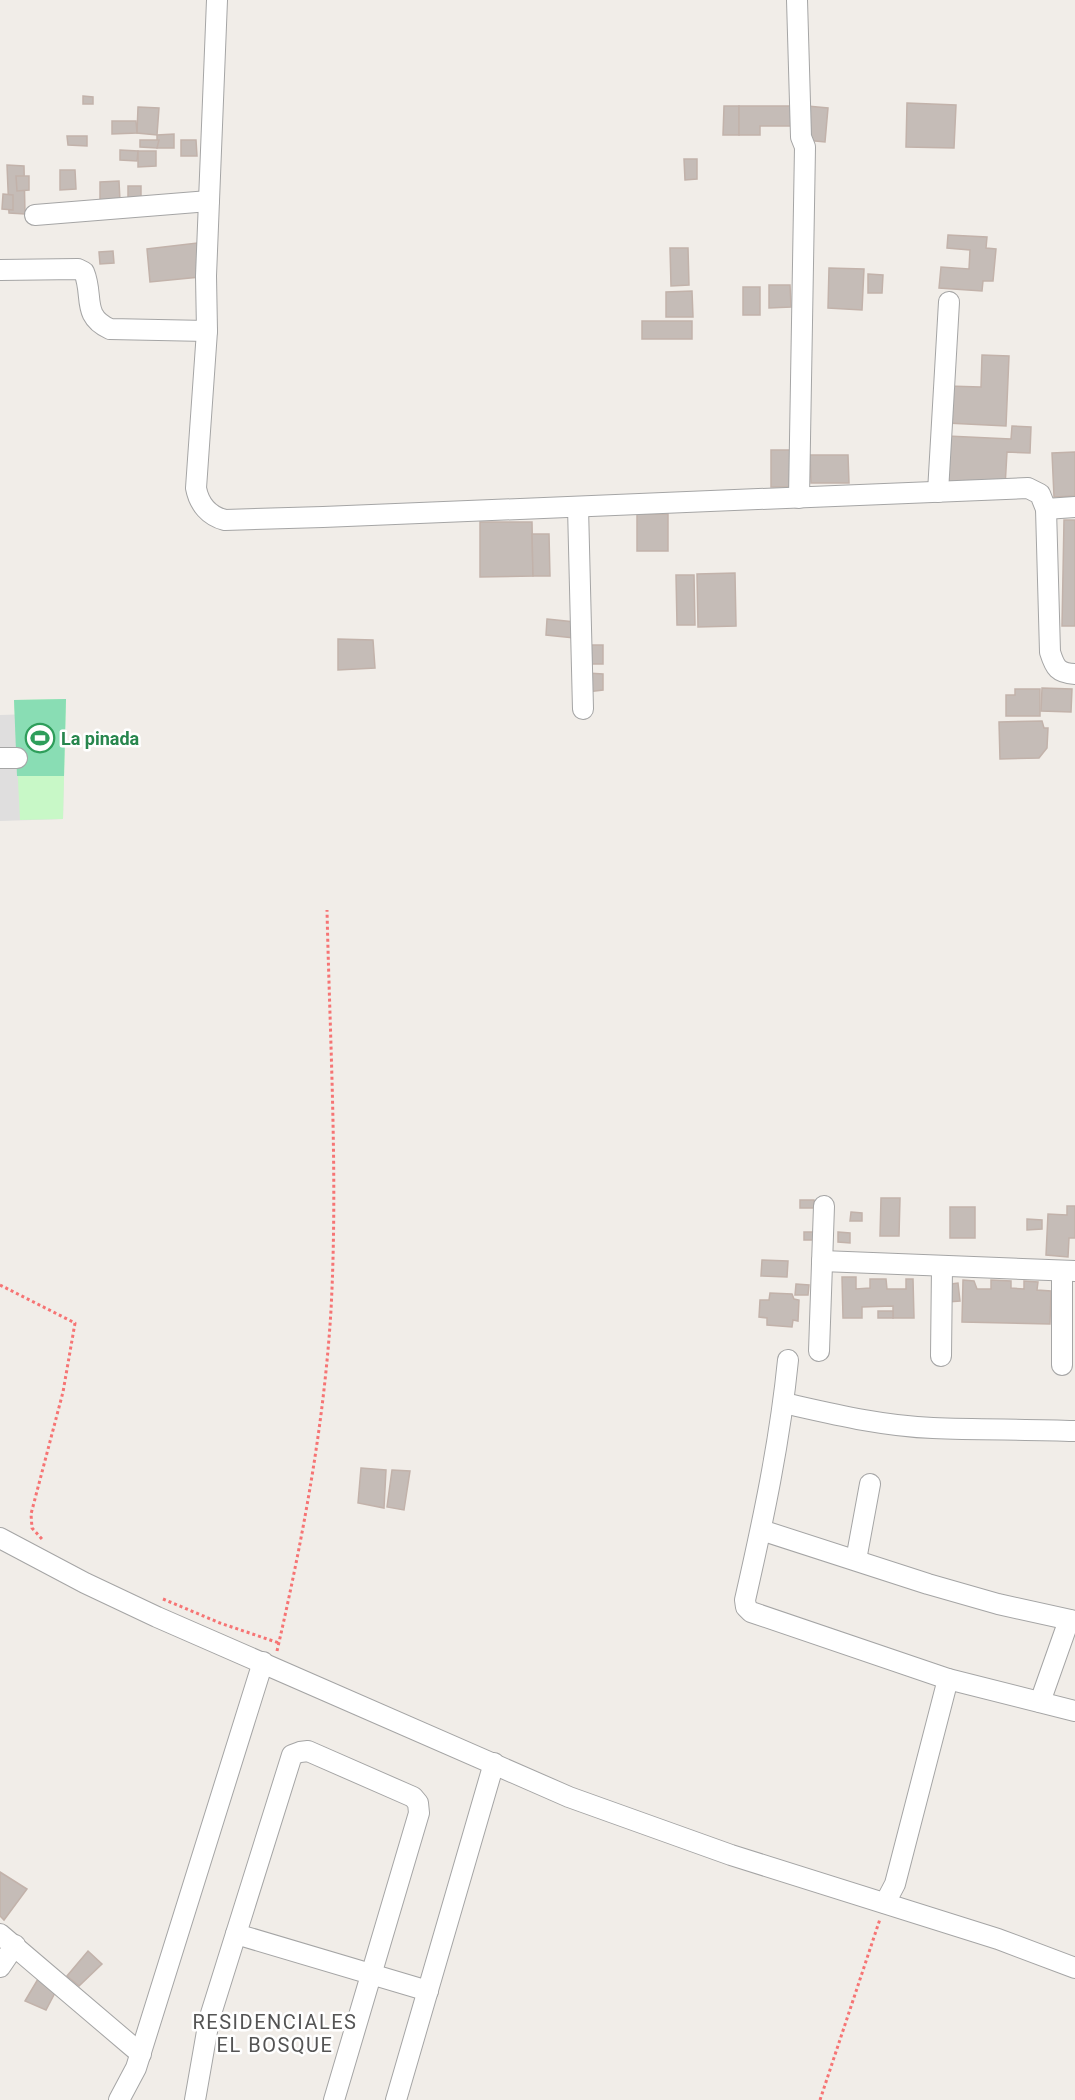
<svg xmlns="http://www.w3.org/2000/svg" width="1075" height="2100" font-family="Roboto,sans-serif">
<rect width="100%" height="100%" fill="#f1ede8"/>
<!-- residential -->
<polygon fill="#dfdede" points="65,713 63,819 0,821 0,715"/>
<!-- park -->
<polygon fill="#c8f8c7" points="66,699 63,819 20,820 14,700"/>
<!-- pitch -->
<polygon fill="#89ddb4" points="66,699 64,776 17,776 14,700"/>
<!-- building -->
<g fill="#c5bcb7" stroke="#c2b2aa" stroke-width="1.5">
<polygon points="83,96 93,97 93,104 83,104"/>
<polygon points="907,103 956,105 954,148 906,147"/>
<polygon points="724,106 739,106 739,135 723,135"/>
<polygon points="739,106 796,106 796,126 760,126 760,135 739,135"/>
<polygon points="807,106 828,108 825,142 805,140"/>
<polygon points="138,107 159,108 157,135 137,133"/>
<polygon points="112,121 136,121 137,133 112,134"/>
<polygon points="174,134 174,148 157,148 157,135"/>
<polygon points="67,136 87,136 87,146 68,145"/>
<polygon points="140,140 159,140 157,148 140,147"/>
<polygon points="181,140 196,140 197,156 181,156"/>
<polygon points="120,150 138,151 137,161 120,160"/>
<polygon points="138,151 156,151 156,166 138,167"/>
<polygon points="684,159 697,159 697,179 685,180"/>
<polygon points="7,165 24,166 25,214 9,213"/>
<polygon points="60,170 75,170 76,189 60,190"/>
<polygon points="16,176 29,176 29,190 17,191"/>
<polygon points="119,181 120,201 100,202 100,182"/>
<rect x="128" y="186" width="13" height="16"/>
<polygon points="3,194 13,195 13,210 2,209"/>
<polygon points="948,235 987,237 986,248 996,249 993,281 983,281 982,291 939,288 941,267 969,269 970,250 947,248"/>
<polygon points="197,243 200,277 150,282 147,249"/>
<polygon points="670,248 688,248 689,285 671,286"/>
<polygon points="113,251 114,263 100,264 99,252"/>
<polygon points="829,268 864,269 862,310 828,308"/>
<polygon points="868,274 883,275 882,293 868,293"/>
<polygon points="769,285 790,285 791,307 769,308"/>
<rect x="743" y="287" width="17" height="28"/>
<polygon points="692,291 693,317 666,317 666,292"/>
<rect x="642" y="321" width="50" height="18"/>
<polygon points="982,355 1009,356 1006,426 947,423 948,386 981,387"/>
<polygon points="1012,426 1031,427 1030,453 1007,452 1005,487 945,483 948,436 1011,439"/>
<polygon points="771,450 792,450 791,487 771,487"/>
<polygon points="1075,452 1075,496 1054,497 1052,453"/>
<polygon points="810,455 848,455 849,483 811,483"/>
<rect x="637" y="514" width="31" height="37"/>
<polygon points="1064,520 1075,520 1075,626 1062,626"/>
<polygon points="480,522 532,522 533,576 480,577"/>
<polygon points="532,534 549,534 550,576 533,576"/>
<polygon points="735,573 736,626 698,627 697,574"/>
<polygon points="676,575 694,575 695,625 677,625"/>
<polygon points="547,619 575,622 574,638 546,635"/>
<polygon points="338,639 373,640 375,668 338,670"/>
<rect x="586" y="645" width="17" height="19"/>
<polygon points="587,673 603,674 603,690 587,692"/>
<polygon points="1042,688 1072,689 1071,712 1041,711"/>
<polygon points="1015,689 1040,689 1040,716 1006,716 1006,695 1015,695"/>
<polygon points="1042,721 1044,728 1048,728 1047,748 1039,758 1000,759 999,722"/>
<polygon points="881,1198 900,1198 899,1236 880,1236"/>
<polygon points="800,1200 814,1200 815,1208 800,1208"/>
<polygon points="1067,1206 1075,1206 1075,1238 1069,1238 1068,1257 1046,1255 1048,1214 1067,1215"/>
<rect x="950" y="1207" width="25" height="31"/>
<polygon points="851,1212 862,1213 862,1221 850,1221"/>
<polygon points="1027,1219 1042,1220 1042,1229 1027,1230"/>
<polygon points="804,1232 815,1232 816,1240 804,1240"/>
<polygon points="838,1232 850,1233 850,1243 838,1242"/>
<polygon points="762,1260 788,1261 787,1277 761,1276"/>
<polygon points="842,1277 856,1277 856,1289 870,1288 870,1279 886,1279 887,1289 906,1289 906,1279 913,1279 914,1318 893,1318 893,1306 862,1307 862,1318 843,1318"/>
<polygon points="963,1280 974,1281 977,1289 991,1289 991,1280 1011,1281 1011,1288 1024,1289 1024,1281 1038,1282 1037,1290 1051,1291 1050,1324 962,1322"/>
<polygon points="958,1283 960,1301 948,1302 951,1284"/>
<polygon points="796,1284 809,1285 808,1295 795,1295"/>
<polygon points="770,1293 792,1294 794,1299 799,1300 798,1321 793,1320 792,1327 767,1325 767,1318 759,1317 760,1300 769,1300"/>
<rect x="878" y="1311" width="15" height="7"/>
<polygon points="361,1468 386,1470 384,1508 358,1503"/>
<polygon points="392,1470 410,1471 404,1510 387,1507"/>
<polygon points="0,1872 27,1889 4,1920 0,1916"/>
<polygon points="88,1951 102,1964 79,1986 67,1976"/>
<polygon points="41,1974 57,1989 46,2010 25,2001"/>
</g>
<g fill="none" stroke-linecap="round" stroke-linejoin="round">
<!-- minor casing -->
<g stroke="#a5a5a5" stroke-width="22">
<g id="minor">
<path d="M217,0L206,276L207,331L196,488C199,504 209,516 225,520L323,517L1028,488L1040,494L1046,509L1050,652C1055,668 1058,673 1075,674"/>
<polyline points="797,0 801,137 805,147 799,498"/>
<polyline points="35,215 209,201"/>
<path d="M0,270L78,269L84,272C94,296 81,316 110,329L207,331"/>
<polyline points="938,492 949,302"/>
<polyline points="578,507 583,709"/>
<polyline points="1046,509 1075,507"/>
<polyline points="0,758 17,758"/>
<polyline points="822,1261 1075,1271"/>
<polyline points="819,1351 824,1206"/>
<polyline points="941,1356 942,1267"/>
<path d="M788,1360C780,1441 763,1521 745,1600L746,1607L751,1612L948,1679L1075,1711"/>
<polyline points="1062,1365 1062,1271"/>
<path d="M784,1403C833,1414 882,1426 933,1428C980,1430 1028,1429 1075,1431"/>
<polyline points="761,1530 928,1584 998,1604 1075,1621"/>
<polyline points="0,1538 85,1583 157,1617 569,1797 731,1855 998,1939 1075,1968"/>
<polyline points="856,1560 870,1484"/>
<polyline points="1040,1702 1069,1620"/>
<polyline points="885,1903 895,1884 948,1679"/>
<polyline points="0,1934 141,2054"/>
<polyline points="236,1934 428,1991"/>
<polyline points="0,1967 15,1945"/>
<polyline points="119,2100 136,2068 263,1662"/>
<polyline points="195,2100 209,2020 292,1755 300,1752 308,1751 413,1797 418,1803 419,1813 334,2100"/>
<polyline points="396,2100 494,1763"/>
</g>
</g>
<!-- path -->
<g stroke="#f67474" stroke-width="3" stroke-dasharray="3 3" stroke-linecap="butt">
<polyline points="0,1285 75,1323 63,1392 31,1514 32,1528 42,1539"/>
<polyline points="163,1599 220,1623 279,1643"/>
<path d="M277,1651C303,1538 324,1425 331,1310C338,1177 330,1043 327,910"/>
<polyline points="820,2100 880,1919"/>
</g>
<!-- minor -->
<use href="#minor" stroke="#fff" stroke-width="20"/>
</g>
<!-- icons -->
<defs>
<g id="stadium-ring" transform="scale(1.5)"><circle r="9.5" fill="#fff" stroke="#2e9e5b" stroke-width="1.5"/><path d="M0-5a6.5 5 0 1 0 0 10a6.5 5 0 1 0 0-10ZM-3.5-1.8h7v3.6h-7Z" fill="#2e9e5b"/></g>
</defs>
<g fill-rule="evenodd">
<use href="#stadium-ring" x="40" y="738"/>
</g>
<g text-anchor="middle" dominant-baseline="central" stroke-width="5" stroke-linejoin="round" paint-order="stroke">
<!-- leisure labels -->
<g font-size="18" font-weight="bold" fill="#27864d" stroke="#fff" text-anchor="start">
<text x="61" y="738">La pinada</text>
</g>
<!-- neighbourhood labels -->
<g font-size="20" letter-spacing="1.5" fill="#545454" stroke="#fff">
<text x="275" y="2022">RESIDENCIALES<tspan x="275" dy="23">EL BOSQUE</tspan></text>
</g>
</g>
</svg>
